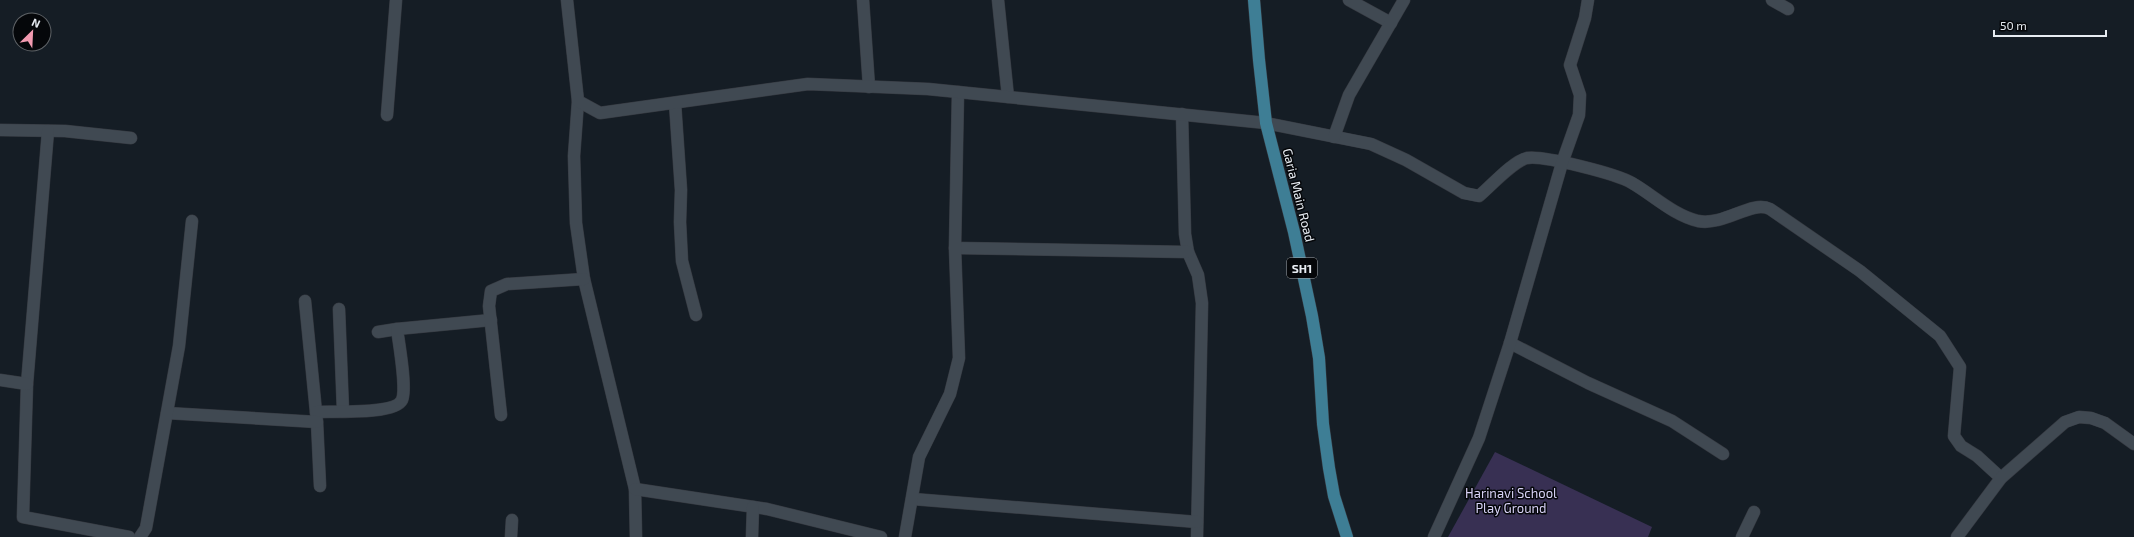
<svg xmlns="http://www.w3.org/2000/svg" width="2134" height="537" font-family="'Exo 2',sans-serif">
<rect width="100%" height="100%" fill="#151d25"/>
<!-- green -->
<polygon fill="#383053" points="1495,452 1652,527 1648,537 1448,537"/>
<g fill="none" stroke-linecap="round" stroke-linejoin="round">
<!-- street casing -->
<g stroke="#353940" stroke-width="13">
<g id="street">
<polyline points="863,0 869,87"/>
<polyline points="998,0 1008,97"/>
<polyline points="1349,0 1391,23"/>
<polyline points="1772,0 1788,9"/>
<polyline points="578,101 574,156 576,223 584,279 635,489 636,537"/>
<polyline points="675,103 681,190 680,222 682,261 696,315"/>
<polyline points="1182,114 1185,234 1188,252 1198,275 1202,303 1197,537"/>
<polyline points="387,115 396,0"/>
<path d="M1266,123L1371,144L1406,160L1464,193L1479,196C1491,186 1513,161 1527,158C1543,155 1617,174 1632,183C1653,195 1673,215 1698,221C1725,226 1751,200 1770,209L1860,271L1940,336L1960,367L1954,436L1961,446L1977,456L2001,478"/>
<polyline points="0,130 65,131 131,138"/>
<polyline points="48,131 27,384 23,517 129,537"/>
<polyline points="1334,137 1349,95 1404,0"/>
<polyline points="955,248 1188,252"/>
<polyline points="305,301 317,422 320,486"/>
<polyline points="339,309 343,411"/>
<polyline points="378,332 397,329"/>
<polyline points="1510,343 1588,383 1672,421 1723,454"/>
<polyline points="0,380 27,384"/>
<path d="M316,412C332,411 395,415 402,400C407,388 399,344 397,329L491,320"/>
<polyline points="167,413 317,422"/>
<polyline points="501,415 489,306 491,291 507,284 584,279"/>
<polyline points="635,489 767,509 881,537"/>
<polyline points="913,499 1197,522"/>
<polyline points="140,537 146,528 179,346 192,221"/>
<polyline points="511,537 512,520"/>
<polyline points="752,537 753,507"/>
<polyline points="905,537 919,457 950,394 959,358 955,248 958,92"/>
<polyline points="1434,537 1479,438 1510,343 1562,163 1579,115 1580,95 1570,65 1585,18 1588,0"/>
<polyline points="1742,537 1754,512"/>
<polyline points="1957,537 2001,478 2065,422 2079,417 2091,418 2105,423 2134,444"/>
</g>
</g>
<!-- secondary casing -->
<g stroke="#353940" stroke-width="13">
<polyline id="secondary" points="567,0 578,101 600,113 808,84 928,89 1266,123"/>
</g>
<!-- primary casing -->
<g stroke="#353940" stroke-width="13">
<polyline id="primary" points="1254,0 1259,60 1266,123 1294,232 1312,316 1319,358 1323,424 1329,468 1334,496 1347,537"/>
</g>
<!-- street -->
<use href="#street" stroke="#404952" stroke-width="12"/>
<!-- secondary -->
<use href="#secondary" stroke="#404952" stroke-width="12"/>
<!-- primary -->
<use href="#primary" stroke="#3e7e95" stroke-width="12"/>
</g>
<g text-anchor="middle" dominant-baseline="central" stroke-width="3" stroke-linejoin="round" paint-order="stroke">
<!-- shield labels -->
<rect fill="#05070a" stroke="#a3a7ac" stroke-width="1" x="1287" y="258" width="30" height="20" rx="3"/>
<g font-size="12" font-weight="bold" fill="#e7ecf2">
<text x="1302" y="268">SH1</text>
</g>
<!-- street labels -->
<g font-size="13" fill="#e7ecf2" stroke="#05070a">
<text transform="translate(1299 195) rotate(76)">Garia Main Road</text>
</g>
<!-- park labels -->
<g font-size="13" fill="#d9d3f7" stroke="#05070a">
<text x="1511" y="493">Harinavi School<tspan x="1511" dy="15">Play Ground</tspan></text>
</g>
</g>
<!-- north arrow -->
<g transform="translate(32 32) rotate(24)"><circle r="19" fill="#05070a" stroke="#5f6367"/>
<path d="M0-3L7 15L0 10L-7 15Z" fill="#f29ab0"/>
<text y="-6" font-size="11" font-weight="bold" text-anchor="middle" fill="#e7ecf2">N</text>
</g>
<!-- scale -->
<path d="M1994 30v6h112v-6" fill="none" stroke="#e7ecf2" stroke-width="2"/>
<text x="2000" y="30" font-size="12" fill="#e7ecf2" stroke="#05070a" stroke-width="3" paint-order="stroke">50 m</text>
</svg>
